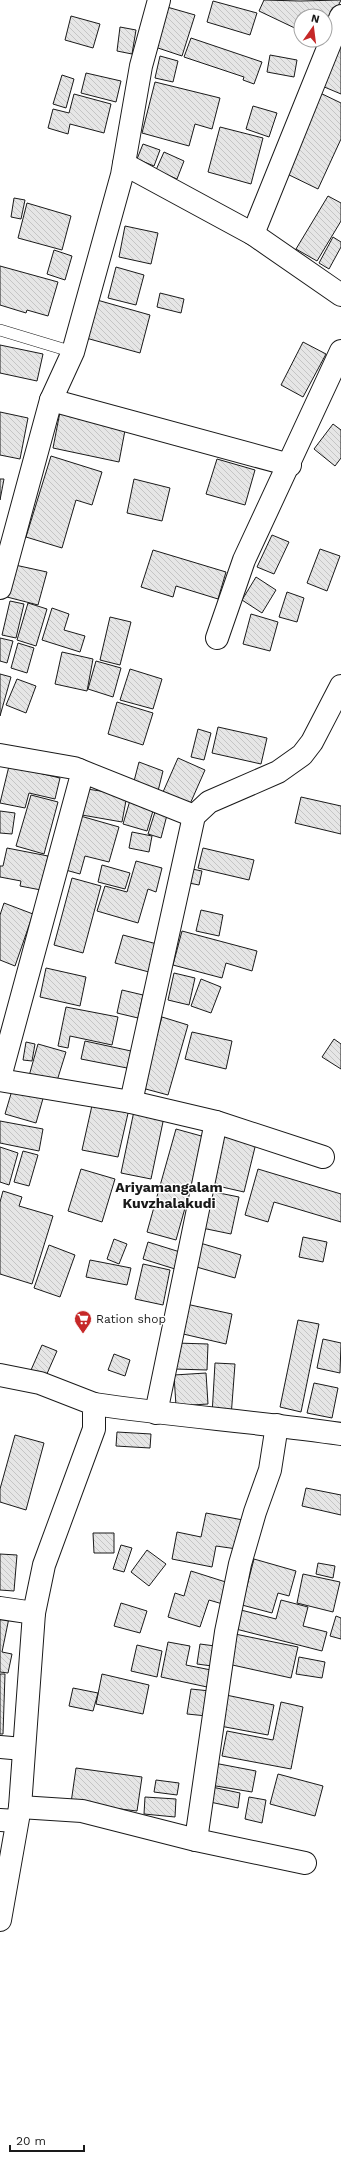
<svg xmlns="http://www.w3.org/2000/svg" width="341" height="2161" font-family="'Work Sans',sans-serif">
<defs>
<pattern id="building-back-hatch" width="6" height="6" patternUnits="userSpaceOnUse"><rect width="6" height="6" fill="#e6e6e6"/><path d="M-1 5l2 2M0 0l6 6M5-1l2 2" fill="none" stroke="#c5c5c5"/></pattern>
</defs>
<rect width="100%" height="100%" fill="#fff"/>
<!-- building -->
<g fill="url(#building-back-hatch)" stroke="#1a1a1a">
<polygon points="264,0 300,1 341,0 325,33 325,16 301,16 301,31 259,11"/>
<polygon points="213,1 257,13 250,35 207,22"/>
<polygon points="167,7 195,15 182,56 155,47"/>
<polygon points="71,16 100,24 93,48 65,40"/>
<polygon points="120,27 136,30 132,54 117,51"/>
<polygon points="191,38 262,62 254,84 243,80 244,77 184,57"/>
<polygon points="341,38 341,94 322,86"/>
<polygon points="270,55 297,60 294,77 267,72"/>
<polygon points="160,56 178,61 173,82 155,78"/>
<polygon points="86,73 121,81 116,102 81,93"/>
<polygon points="62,75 74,79 66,108 53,104"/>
<polygon points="155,82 220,98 212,129 195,124 189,146 142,133"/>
<polygon points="316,91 341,103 341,139 318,189 281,171"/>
<polygon points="74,94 111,104 104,133 70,124 68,134 48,128 53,109 69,113"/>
<polygon points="253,106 277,113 269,137 246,129"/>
<polygon points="220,127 263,138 251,184 208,172"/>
<polygon points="143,144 160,150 154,166 137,159"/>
<polygon points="164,152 184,161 177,179 156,170"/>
<polygon points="328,196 341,203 341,221 317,261 296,249"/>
<polygon points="14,198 25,200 21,219 11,217"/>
<polygon points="27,203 71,216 62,250 18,238"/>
<polygon points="125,226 158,233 151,264 119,257"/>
<polygon points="333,237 341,242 341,247 329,269 319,263"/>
<polygon points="54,250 72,256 65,280 47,274"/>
<polygon points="0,266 58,282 48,316 27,310 26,313 0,305"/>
<polygon points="116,267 144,275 136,305 108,298"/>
<polygon points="160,293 184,299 181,313 157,307"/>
<polygon points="97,300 150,315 140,353 86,338"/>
<polygon points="303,342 326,354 303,397 281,385"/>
<polygon points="0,345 43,354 37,381 0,373"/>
<polygon points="0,412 28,418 20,459 0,455"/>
<polygon points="60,412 126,425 119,462 53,448"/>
<polygon points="333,424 341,430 341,458 335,466 314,449"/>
<polygon points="51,456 102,472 92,505 76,500 62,548 26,537"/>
<polygon points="217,459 255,470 245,505 206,494"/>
<polygon points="0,479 4,479 0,500"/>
<polygon points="134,479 170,488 162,521 127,513"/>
<polygon points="272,535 289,542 274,574 257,567"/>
<polygon points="320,549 340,556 327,591 307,583"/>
<polygon points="153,550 226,572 218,599 176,586 173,597 141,587"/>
<polygon points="15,565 47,572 38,605 7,597"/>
<polygon points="256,577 276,590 262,613 242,600"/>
<polygon points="287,592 304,598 297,622 279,617"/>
<polygon points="10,601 24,604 16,638 2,635"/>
<polygon points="28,603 47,609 36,646 17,640"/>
<polygon points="52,608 69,614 64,630 85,636 80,652 42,640"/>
<polygon points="251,614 278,622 270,651 243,644"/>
<polygon points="110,617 131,622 120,665 100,660"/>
<polygon points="0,638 13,641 7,663 0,661"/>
<polygon points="18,643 34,648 27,673 11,668"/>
<polygon points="62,652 93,659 87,691 55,684"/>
<polygon points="96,661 121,668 113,697 88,689"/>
<polygon points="130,669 162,679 153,709 120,700"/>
<polygon points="0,674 11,677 0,716"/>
<polygon points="17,679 36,686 26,713 6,705"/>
<polygon points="117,702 153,713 143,745 108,734"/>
<polygon points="218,727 267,738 261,764 212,753"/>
<polygon points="198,729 211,733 204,760 191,757"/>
<polygon points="178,758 205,770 190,804 163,792"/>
<polygon points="139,762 163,771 158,791 133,785"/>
<polygon points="9,766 60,778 55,799 29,793 25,808 0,803"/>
<polygon points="87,789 127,795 122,822 82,815"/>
<polygon points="31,795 58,802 44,854 16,846"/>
<polygon points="131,797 155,804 147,831 123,824"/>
<polygon points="301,797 341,806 341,834 295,823"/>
<polygon points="0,811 15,813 12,834 0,833"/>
<polygon points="155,812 167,815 161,838 148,834"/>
<polygon points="77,815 119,827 109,862 85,856 80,874 62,869"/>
<polygon points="132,832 152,836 149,852 129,848"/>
<polygon points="7,848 48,856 41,890 20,886 21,881 0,877 0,866 3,866"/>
<polygon points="203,848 254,860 249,880 198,868"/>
<polygon points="136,861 162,868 156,892 148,889 138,923 97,911 105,886 127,892"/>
<polygon points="102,865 130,873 125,889 98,882"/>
<polygon points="187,868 202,871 199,885 184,882"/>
<polygon points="72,878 101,886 83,953 54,945"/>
<polygon points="4,903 33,914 15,966 0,960 0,915"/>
<polygon points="201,910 223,915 219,936 196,931"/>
<polygon points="182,931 257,951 252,971 226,963 222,978 173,965"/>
<polygon points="123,935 157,944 149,972 115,963"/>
<polygon points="46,968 86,977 80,1006 40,997"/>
<polygon points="174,973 195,978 189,1005 168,1000"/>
<polygon points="201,979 221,987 211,1013 191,1006"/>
<polygon points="122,990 143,995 138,1018 117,1013"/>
<polygon points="66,1007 118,1017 112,1045 70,1036 68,1048 58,1046"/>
<polygon points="162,1017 188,1025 168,1095 142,1088"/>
<polygon points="192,1032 232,1041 226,1069 185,1059"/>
<polygon points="334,1039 341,1044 341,1069 322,1057"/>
<polygon points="85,1041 131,1051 127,1068 81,1059"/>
<polygon points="26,1042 35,1044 32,1061 23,1060"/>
<polygon points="38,1044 66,1052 56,1084 29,1076"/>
<polygon points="13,1087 44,1095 36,1123 5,1114"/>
<polygon points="93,1101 129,1109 118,1157 82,1150"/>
<polygon points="134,1111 164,1117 151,1179 121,1173"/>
<polygon points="0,1121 43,1129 39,1151 0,1143"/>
<polygon points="176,1129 205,1137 176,1240 147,1232"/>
<polygon points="222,1131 257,1139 244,1192 209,1184"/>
<polygon points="0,1147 18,1153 9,1185 0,1182"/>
<polygon points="23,1151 38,1155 29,1186 14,1182"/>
<polygon points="81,1169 115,1179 102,1222 68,1211"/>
<polygon points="258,1169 341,1194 341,1222 274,1202 268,1222 245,1215"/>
<polygon points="3,1191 22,1197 19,1206 53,1216 32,1284 0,1274 0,1202"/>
<polygon points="209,1191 239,1197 231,1234 202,1228"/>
<polygon points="303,1237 327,1242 323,1262 299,1257"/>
<polygon points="114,1239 127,1244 119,1264 107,1259"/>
<polygon points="148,1242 180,1252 175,1269 143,1259"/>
<polygon points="200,1243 241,1255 235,1278 193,1266"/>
<polygon points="49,1245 75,1255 60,1297 34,1288"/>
<polygon points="90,1260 131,1268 127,1285 86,1277"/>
<polygon points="143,1264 170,1270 163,1305 135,1299"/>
<polygon points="186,1304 232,1314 226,1344 179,1333"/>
<polygon points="298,1320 319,1324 301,1412 280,1407"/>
<polygon points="323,1339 341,1343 340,1373 317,1368"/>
<polygon points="176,1343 208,1344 207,1370 175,1369"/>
<polygon points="42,1345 57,1351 46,1376 31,1370"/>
<polygon points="114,1354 130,1360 125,1376 108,1370"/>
<polygon points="215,1363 235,1364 231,1417 212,1415"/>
<polygon points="206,1373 208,1404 176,1406 174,1375"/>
<polygon points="314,1383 338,1388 332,1418 307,1413"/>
<polygon points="117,1432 151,1434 150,1448 116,1446"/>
<polygon points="15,1435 44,1443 26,1510 0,1502 0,1489"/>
<polygon points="306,1488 341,1495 341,1515 302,1506"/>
<polygon points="206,1513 243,1520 237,1549 216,1546 212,1567 172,1559 177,1532 201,1537"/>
<polygon points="93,1533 114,1533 114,1553 94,1553"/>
<polygon points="121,1545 132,1548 124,1572 113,1569"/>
<polygon points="147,1550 166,1564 149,1586 131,1572"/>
<polygon points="0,1554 17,1555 14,1591 0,1590"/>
<polygon points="254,1559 296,1571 289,1596 278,1593 272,1613 242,1605"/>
<polygon points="318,1563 335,1566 333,1578 316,1574"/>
<polygon points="191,1571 232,1584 226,1605 209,1600 200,1627 168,1617 175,1593 184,1596"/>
<polygon points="303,1574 340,1582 333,1612 297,1603"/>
<polygon points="281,1600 308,1607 303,1626 327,1632 322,1651 232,1628 237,1609 276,1619"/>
<polygon points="121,1603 147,1611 140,1633 114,1626"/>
<polygon points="0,1611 10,1613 2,1652 12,1654 8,1673 0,1672"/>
<polygon points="336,1616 341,1618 341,1639 330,1636"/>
<polygon points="235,1634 298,1647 291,1678 228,1664"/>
<polygon points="168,1642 190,1646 186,1665 211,1670 207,1687 161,1677"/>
<polygon points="200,1644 215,1646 212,1666 197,1664"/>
<polygon points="137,1645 162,1651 157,1677 131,1671"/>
<polygon points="299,1657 325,1662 322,1678 296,1674"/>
<polygon points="0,1674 5,1674 3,1734 0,1734"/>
<polygon points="102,1674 149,1685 143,1714 96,1704"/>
<polygon points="73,1688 98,1693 93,1711 69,1706"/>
<polygon points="191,1689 210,1691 207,1716 187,1714"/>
<polygon points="226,1695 274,1705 268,1735 220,1726"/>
<polygon points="281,1702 303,1707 291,1769 222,1756 227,1731 273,1740"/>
<polygon points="214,1763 256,1771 252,1792 210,1785"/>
<polygon points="76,1768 142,1777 137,1811 71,1803"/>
<polygon points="278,1774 323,1786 315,1816 270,1804"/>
<polygon points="156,1780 179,1783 177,1795 154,1792"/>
<polygon points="212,1787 240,1793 238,1808 210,1802"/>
<polygon points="145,1797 176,1799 175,1817 144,1814"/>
<polygon points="249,1797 266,1800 262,1823 245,1819"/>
</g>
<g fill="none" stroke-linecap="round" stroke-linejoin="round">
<!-- lane casing -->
<g stroke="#1a1a1a" stroke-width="12">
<polyline id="lane" points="0,330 73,352"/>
</g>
<!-- street casing -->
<g stroke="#1a1a1a" stroke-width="24">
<g id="street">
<polyline points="124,164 253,234 341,295"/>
<polyline points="253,234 341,16"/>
<polyline points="51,400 290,465"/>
<polyline points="217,638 244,560 341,351"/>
<polyline points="79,770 194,816"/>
<polyline points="0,1080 131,1102 216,1122 323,1157"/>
<polyline points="131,1102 194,816 209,802 278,772 302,755 312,742 341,686"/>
<path d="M94,1404C176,1416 259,1422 341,1434"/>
<polyline points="156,1413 216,1122"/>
<polyline points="0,1608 34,1613"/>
<polyline points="0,1747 23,1749"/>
<polyline points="20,1807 82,1811 196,1840 305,1863"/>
<polyline points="0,1820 17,1821"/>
<polyline points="196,1840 226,1632 240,1564 255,1512 270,1470 277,1425"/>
</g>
</g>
<!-- secondary casing -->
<g stroke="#1a1a1a" stroke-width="24">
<g id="secondary">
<polyline points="0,588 51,400 73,352 122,175 141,66 159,0"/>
<polyline points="0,755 74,768 79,770 81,778 0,1077"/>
<polyline points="0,1375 40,1383 94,1404 94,1429 44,1565 34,1613 20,1807 0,1920"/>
</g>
</g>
<!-- lane -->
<use href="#lane" stroke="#fff" stroke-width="11"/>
<!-- street -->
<use href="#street" stroke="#fff" stroke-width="22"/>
<!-- secondary -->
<use href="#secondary" stroke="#fff" stroke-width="22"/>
</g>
<!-- icons -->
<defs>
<g id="supermarket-pin" transform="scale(0.9)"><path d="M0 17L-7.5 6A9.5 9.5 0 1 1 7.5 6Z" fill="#c62828" stroke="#fff"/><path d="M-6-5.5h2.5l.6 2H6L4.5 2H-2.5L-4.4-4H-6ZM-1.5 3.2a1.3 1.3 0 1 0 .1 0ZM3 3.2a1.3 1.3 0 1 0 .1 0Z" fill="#fff"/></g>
</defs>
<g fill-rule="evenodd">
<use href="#supermarket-pin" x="83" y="1319"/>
</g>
<g text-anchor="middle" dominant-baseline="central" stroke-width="3" stroke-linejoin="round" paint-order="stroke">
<!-- poi labels -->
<g font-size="12" fill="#1a1a1a" stroke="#fff" text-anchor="start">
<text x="96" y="1319">Ration shop</text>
</g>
<!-- quarter labels -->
<g font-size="14" font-weight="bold" fill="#1a1a1a" stroke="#fff">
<text x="169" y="1187">Ariyamangalam<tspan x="169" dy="16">Kuvzhalakudi</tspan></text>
</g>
</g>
<!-- north arrow -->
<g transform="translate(313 28) rotate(14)"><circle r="19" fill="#ffffff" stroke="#a3a3a3"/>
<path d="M0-3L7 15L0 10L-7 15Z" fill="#c62828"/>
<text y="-6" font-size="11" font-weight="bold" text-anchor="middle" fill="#1a1a1a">N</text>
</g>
<!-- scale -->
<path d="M10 2145v6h74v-6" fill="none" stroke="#1a1a1a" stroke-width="2"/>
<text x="16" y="2145" font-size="12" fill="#1a1a1a" stroke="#ffffff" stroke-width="3" paint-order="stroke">20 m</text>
</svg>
